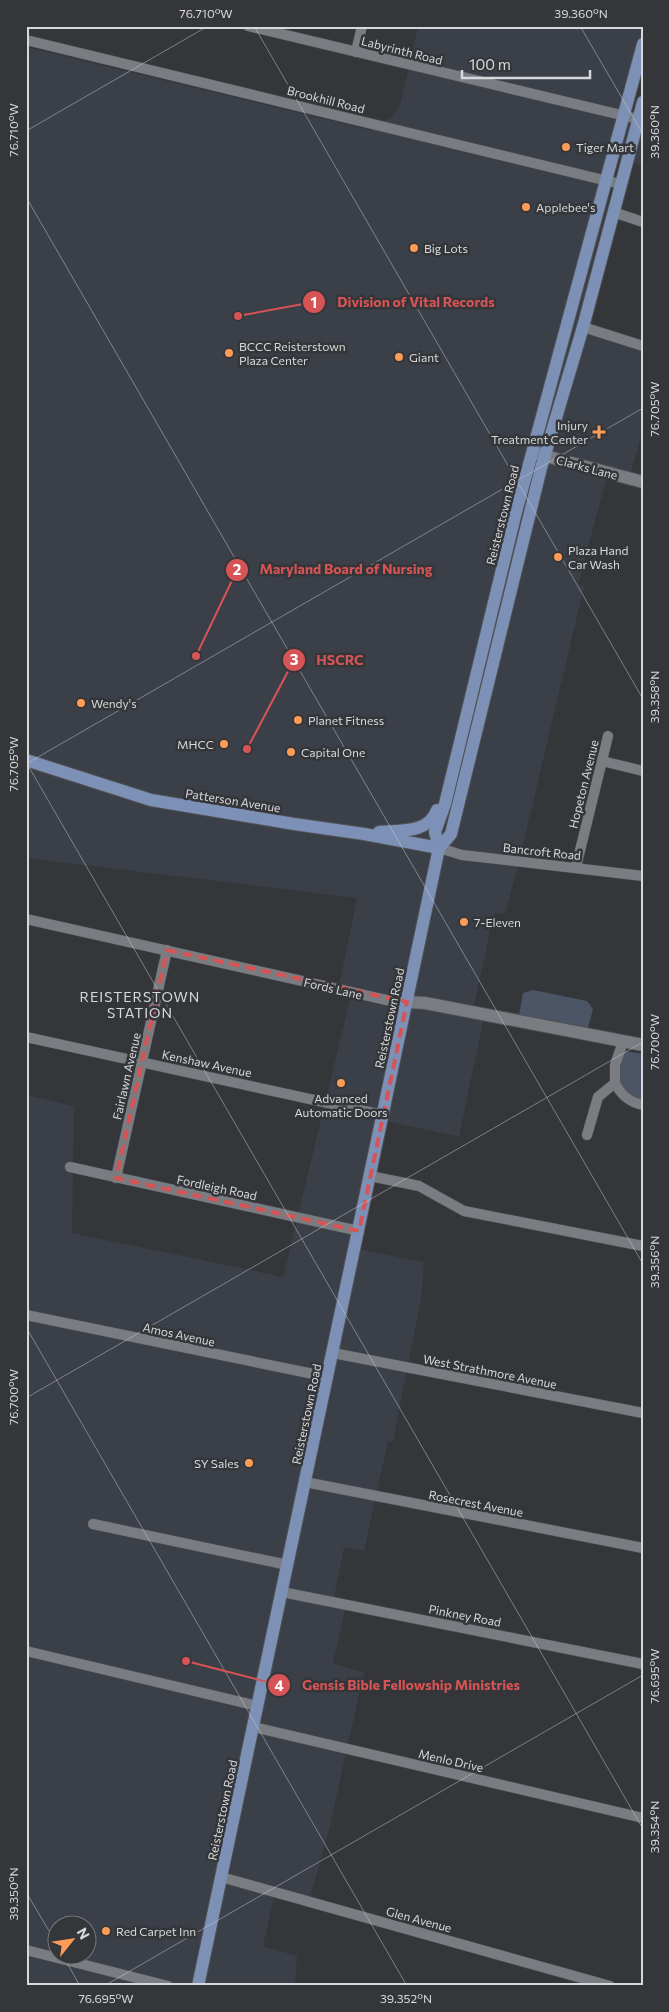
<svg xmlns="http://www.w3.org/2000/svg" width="669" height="2012" font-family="Commissioner,sans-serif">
<rect width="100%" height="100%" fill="#34363a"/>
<!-- built -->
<path fill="#3b3f48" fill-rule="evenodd" d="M418,26H643V71L631,115L643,118V166L619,159L576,328L643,347V430L629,478L608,473L578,584L584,586L519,862L505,914L494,913L472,1015L484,1017L459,1137L382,1120L354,1248L424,1262L422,1293L393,1442L388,1441L364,1551L344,1547L333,1602L346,1605L333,1664L364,1672L330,1826L309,1902L275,1893L263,1946L297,1956L295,1986H26V1095L74,1106L72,1233L283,1277L352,991H338L357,898L26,858V68L30,48L370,130L394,115L401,102ZM58,1924H88V1954H58Z"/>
<!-- green -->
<g fill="#4c5565">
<polygon points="533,990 587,1001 593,1009 588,1028 519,1015 523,993"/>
<path d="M625,1051L643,1054V1100L627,1096C617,1082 613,1066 625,1051Z"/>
</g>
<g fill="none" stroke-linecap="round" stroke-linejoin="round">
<!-- minor casing -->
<g stroke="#505255" stroke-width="11">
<g id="minor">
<polyline points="248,26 638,119"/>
<polyline points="26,40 620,184"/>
<polyline points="356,52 362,26"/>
<polyline points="613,212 643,222"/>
<polyline points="583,327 643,346"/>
<polyline points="602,761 643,771"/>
<polyline points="439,848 462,855 643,876"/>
<polyline points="576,867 608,736"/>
<polyline points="26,919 391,1001 407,1002"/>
<polyline points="26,1037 383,1115"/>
<path d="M615,1083C621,1095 629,1102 643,1105"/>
<polyline points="587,1135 598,1097 615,1083 615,1065 623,1042"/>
<polyline points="70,1167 359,1231"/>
<polyline points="370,1176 419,1186 464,1211 643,1246"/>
<polyline points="116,1178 167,950"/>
<polyline points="26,1315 328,1377"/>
<polyline points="333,1353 643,1413"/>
<polyline points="305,1482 643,1548"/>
<polyline points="93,1524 288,1565"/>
<polyline points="282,1592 643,1664"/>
<polyline points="26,1651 258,1706"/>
<polyline points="254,1727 643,1818"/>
<polyline points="221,1877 610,1986"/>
<polyline points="26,1950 168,1986"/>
</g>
</g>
<!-- tertiary casing -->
<g stroke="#505255" stroke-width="14">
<g id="tertiary">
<polyline points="534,453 643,482"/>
<polyline points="407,1002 425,1003 643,1045"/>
</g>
</g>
<!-- primary casing -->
<g stroke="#505255" stroke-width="14">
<g id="primary">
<polyline points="26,760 151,800 294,824 364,834 439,848"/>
<path d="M379,832C400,830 428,834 437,810"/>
<polyline points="439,848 435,832 445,804 515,516 643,44"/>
<polyline points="198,1986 439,848 451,834 541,468 583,327 643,102"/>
</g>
</g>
<!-- minor -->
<use href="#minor" stroke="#797c80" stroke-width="10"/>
<!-- tertiary -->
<use href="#tertiary" stroke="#797c80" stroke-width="12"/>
<!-- primary -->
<use href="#primary" stroke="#7d90b6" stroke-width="12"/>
</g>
<!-- marked area -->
<path fill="none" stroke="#d65455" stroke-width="4" stroke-dasharray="10 6" stroke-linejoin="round" d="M167,950L407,1002L359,1231L116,1178Z"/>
<!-- ticks -->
<path fill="none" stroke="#d7d8db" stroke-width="1" stroke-opacity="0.45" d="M254,26L643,699M580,26L643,134M26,131L208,26M26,197L643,1264M26,762L643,1829M26,764L643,408M26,1327L407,1986M26,1398L643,1042M26,1892L58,1946M62,1954L80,1986M104,1986L643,1675"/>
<!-- markers -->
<g fill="#fd9c56" stroke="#34363a" stroke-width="2">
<circle cx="566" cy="147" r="5"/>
<circle cx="526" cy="207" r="5"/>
<circle cx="414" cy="248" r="5"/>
<circle cx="229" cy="353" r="5"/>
<circle cx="399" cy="357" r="5"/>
<path d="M596.5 424.5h5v5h5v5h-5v5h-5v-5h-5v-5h5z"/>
<circle cx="558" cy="557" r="5"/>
<circle cx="81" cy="703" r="5"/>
<circle cx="298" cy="720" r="5"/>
<circle cx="224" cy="744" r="5"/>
<circle cx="291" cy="752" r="5"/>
<circle cx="464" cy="922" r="5"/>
<circle cx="341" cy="1083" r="5"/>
<circle cx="249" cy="1463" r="5"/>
<circle cx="106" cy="1931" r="5"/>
</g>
<g text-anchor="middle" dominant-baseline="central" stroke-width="5" stroke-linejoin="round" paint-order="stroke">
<!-- street labels -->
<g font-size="12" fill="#d7d8db" stroke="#34363a">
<text transform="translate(402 50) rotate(14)">Labyrinth Road</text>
<text transform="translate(326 99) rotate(14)">Brookhill Road</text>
<text transform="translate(587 467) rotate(15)">Clarks Lane</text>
<text transform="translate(502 515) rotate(-76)">Reisterstown Road</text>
<text transform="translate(583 784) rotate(-76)">Hopeton Avenue</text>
<text transform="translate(233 800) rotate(9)">Patterson Avenue</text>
<text transform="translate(542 851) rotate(6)">Bancroft Road</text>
<text transform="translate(333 988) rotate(13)">Fords Lane</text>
<text transform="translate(389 1018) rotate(-78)">Reisterstown Road</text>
<text transform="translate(207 1063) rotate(12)">Kenshaw Avenue</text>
<text transform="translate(126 1076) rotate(-77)">Fairlawn Avenue</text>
<text transform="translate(217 1187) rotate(12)">Fordleigh Road</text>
<text transform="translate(179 1334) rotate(12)">Amos Avenue</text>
<text transform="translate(490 1371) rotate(11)">West Strathmore Avenue</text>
<text transform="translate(306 1414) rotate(-78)">Reisterstown Road</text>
<text transform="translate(476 1503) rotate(11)">Rosecrest Avenue</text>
<text transform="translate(465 1615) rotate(11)">Pinkney Road</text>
<text transform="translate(451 1760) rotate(13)">Menlo Drive</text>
<text transform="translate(222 1810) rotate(-78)">Reisterstown Road</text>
<text transform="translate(419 1919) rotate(15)">Glen Avenue</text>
</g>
<!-- poi labels -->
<g font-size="12" fill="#d7d8db" stroke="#34363a" text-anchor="start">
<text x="576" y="147">Tiger Mart</text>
<text x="536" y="207">Applebee's</text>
<text x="424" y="248">Big Lots</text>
<text x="239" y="346">BCCC Reisterstown<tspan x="239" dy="14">Plaza Center</tspan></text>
<text x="409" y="357">Giant</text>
<text x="588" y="425" text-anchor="end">Injury<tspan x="588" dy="14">Treatment Center</tspan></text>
<text x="568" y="550">Plaza Hand<tspan x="568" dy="14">Car Wash</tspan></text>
<text x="91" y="703">Wendy's</text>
<text x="308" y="720">Planet Fitness</text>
<text x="214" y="744" text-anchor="end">MHCC</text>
<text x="301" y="752">Capital One</text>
<text x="474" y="922">7-Eleven</text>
<text x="341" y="1098" text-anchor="middle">Advanced<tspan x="341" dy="14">Automatic Doors</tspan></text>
<text x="239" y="1463" text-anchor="end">SY Sales</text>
<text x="116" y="1931">Red Carpet Inn</text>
</g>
<!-- neighbourhood labels -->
<g font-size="14" letter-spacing="1" fill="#d7d8db" stroke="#34363a">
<text x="140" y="996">REISTERSTOWN<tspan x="140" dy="16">STATION</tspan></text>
</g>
</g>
<!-- callouts -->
<path fill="none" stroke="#d65455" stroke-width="2" d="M238 316L314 302M196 656L237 570M247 749L294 660M186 1661L279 1685"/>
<g fill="#d65455" stroke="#34363a" stroke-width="2">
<circle cx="238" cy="316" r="5"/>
<circle cx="196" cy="656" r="5"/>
<circle cx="247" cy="749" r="5"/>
<circle cx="186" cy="1661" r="5"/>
<circle cx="314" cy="302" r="12"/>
<circle cx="237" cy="570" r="12"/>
<circle cx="294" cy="660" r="12"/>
<circle cx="279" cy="1685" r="12"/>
</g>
<g font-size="15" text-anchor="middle" font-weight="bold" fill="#fff">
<text x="314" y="308">1</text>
<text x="237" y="575">2</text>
<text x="294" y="665">3</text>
<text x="279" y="1691">4</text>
</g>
<g font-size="14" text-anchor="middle" font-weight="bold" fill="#d65455" stroke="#34363a" stroke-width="5" stroke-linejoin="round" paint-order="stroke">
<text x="416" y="307">Division of Vital Records</text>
<text x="346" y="574">Maryland Board of Nursing</text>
<text x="340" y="665">HSCRC</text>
<text x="411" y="1690">Gensis Bible Fellowship Ministries</text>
</g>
<!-- border -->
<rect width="669" height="2012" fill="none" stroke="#34363a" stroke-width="55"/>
<!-- north arrow -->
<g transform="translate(72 1940) rotate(60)"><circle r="24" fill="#34363a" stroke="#75777a"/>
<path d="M0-4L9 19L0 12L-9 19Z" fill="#fd9c56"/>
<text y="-8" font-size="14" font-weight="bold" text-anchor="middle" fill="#d7d8db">N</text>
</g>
<!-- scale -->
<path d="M462 70v8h128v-8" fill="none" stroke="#d7d8db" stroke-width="2.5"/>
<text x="469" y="70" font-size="15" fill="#d7d8db" stroke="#34363a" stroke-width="4" paint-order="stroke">100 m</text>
<rect x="28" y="28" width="614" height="1956" fill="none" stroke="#d7d8db" stroke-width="2"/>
<g font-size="12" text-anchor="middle" fill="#d7d8db">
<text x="206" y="18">76.710°W</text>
<text x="581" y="18">39.360°N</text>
<text transform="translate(14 130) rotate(-90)" y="4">76.710°W</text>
<text transform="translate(655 132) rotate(-90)" y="4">39.360°N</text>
<text transform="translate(655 409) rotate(-90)" y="4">76.705°W</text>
<text transform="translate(655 697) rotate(-90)" y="4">39.358°N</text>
<text transform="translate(14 764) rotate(-90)" y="4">76.705°W</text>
<text transform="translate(655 1042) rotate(-90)" y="4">76.700°W</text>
<text transform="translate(655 1262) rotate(-90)" y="4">39.356°N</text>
<text transform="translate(14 1397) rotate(-90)" y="4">76.700°W</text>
<text transform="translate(655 1676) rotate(-90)" y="4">76.695°W</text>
<text transform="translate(655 1827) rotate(-90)" y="4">39.354°N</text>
<text transform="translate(14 1894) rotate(-90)" y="4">39.350°N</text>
<text x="106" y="2003">76.695°W</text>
<text x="406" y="2003">39.352°N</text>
</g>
</svg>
